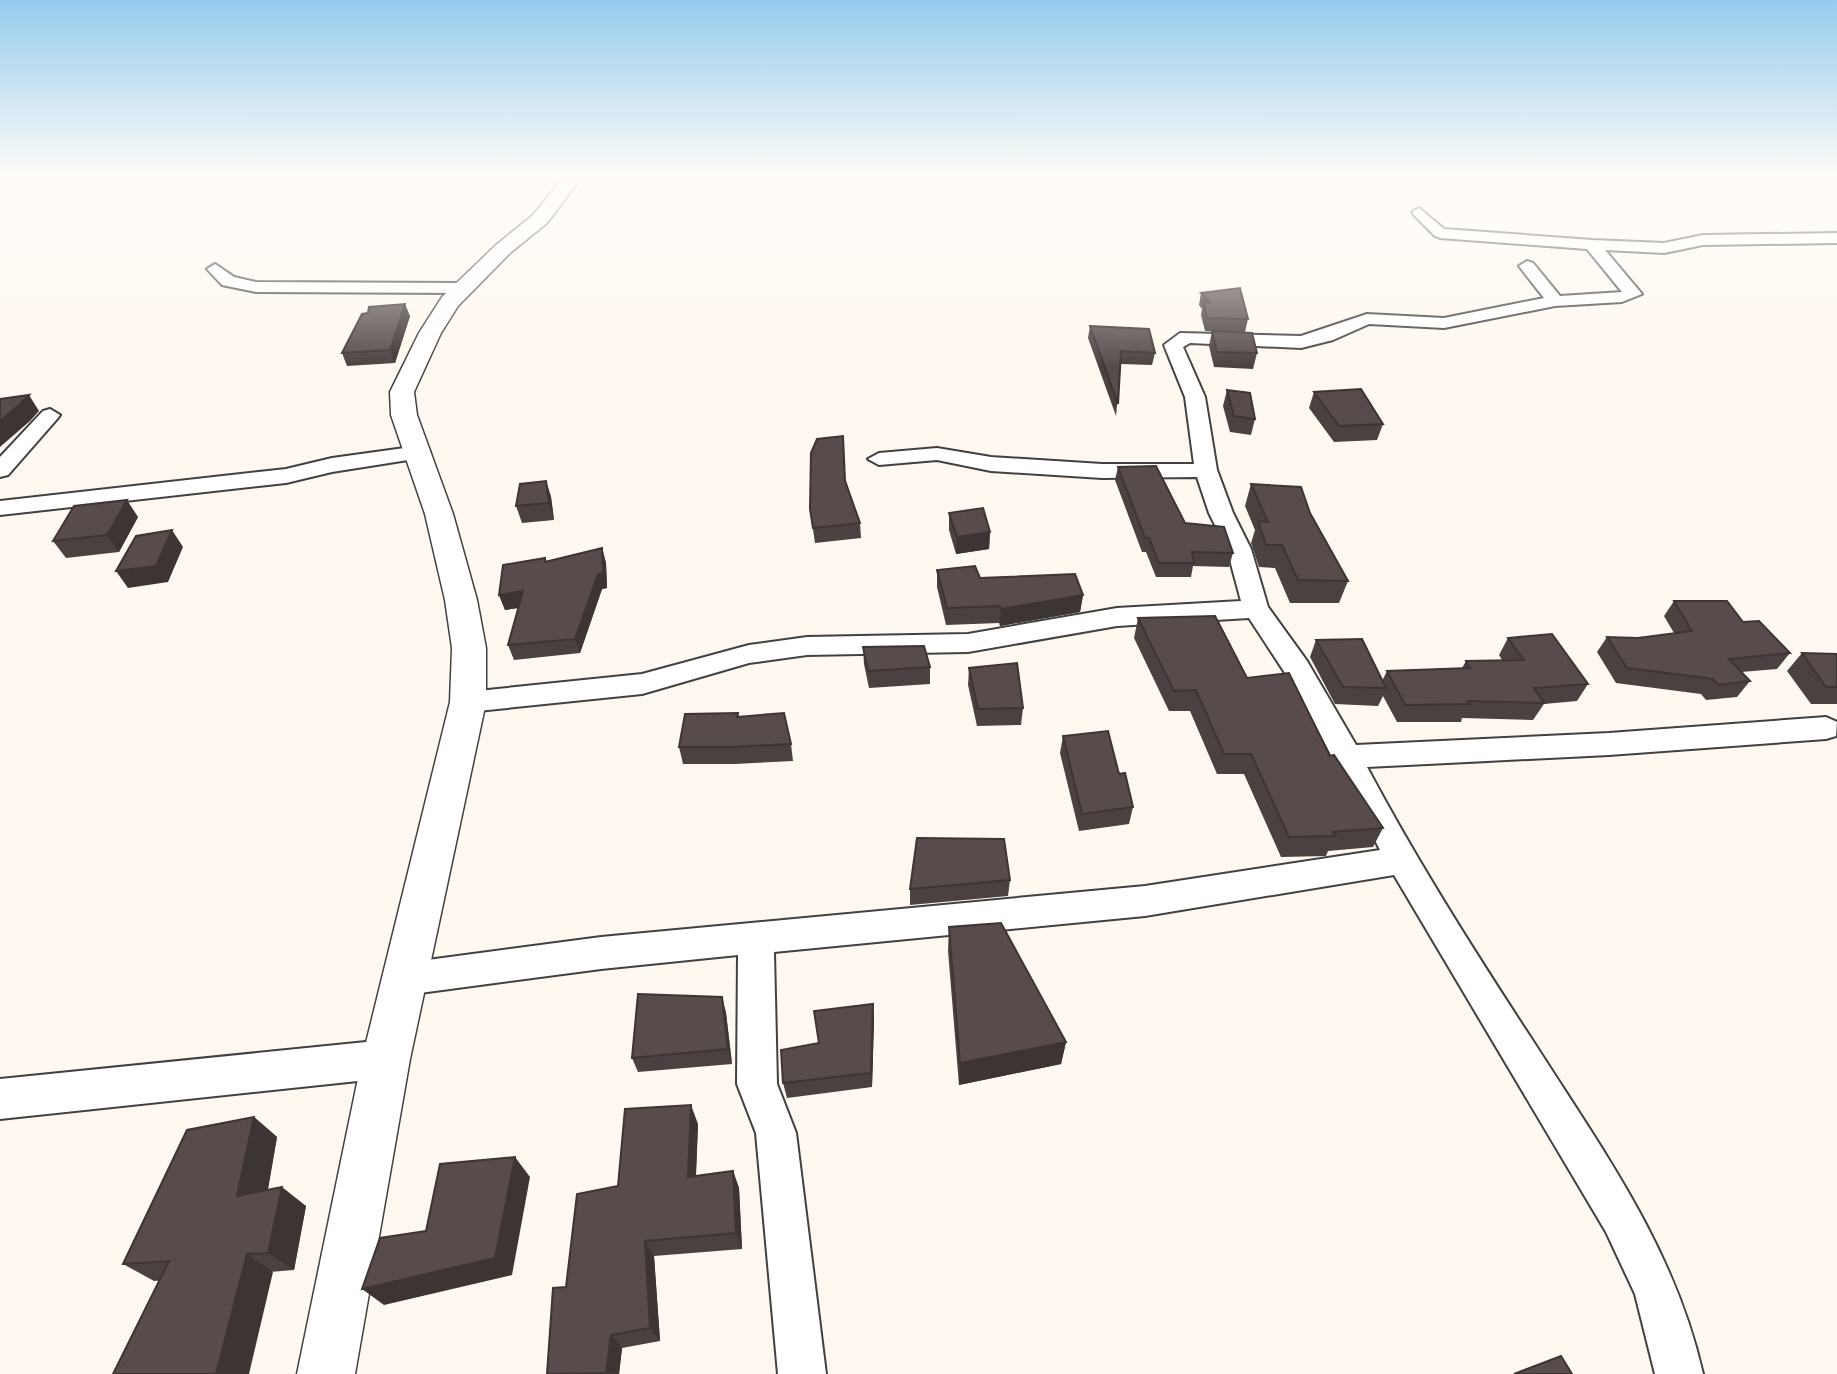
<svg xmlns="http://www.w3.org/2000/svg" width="1837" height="1374" font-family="Spectral,serif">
<rect width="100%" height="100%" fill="#fff8f0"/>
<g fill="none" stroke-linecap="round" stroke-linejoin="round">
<!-- minor casing -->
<g stroke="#414141" stroke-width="4">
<g id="minor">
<path d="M1419,208L1444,229L1592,240L1664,243L1703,235L1837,233V243L1703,245L1664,253L1605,250L1642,294L1622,302L1555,306L1444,328L1369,324L1333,340L1301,348L1190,343L1183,347L1205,397L1217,470L1233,513L1251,549L1268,607L1307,661L1356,745L1609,733L1826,717L1837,722L1836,736L1826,739L1609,755L1367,767C1420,867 1482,963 1544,1058C1610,1161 1675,1252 1703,1374H1655L1635,1294L1606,1232L1394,875L1145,916L774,952L777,1084L796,1133L826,1374H778L756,1133L737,1084L738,955L601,969L405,995L392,991L387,979L392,967L405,963L601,937L1145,886L1380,850L1302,699L1249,618L1117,626L968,652L807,655L749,663L642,694L468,712L458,709L454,702L458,695L468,692L642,674L749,645L807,637L968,634L1117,608L1241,601L1227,549L1209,513L1197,477L1102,478L991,471L937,460L879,465L868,459L879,453L937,448L991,457L1102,464H1194L1185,397L1164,345L1180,333L1301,336L1367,314L1444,318L1544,298L1519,266L1527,261L1533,263L1560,296L1622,292L1587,249L1440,238L1435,236L1414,215L1412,212Z"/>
<polygon points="215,264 234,277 256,282 462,283 470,288 462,293 256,292 222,285 207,269"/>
<polygon points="50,409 60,415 57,419 8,475 0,477 0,457 43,411"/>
<polygon points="419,446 430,452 427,457 332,472 286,483 0,515 0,501 286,469 332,458"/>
<polygon points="386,1040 400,1046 405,1059 400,1072 386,1078 0,1119 0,1079"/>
</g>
</g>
<!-- tertiary casing -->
<g stroke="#414141" stroke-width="3">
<polygon id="tertiary" points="565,176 583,176 547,223 510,253 458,306 441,333 414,392 417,415 453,514 477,600 486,648 486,702 410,1059 355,1374 297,1374 362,1059 450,702 452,648 445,600 425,514 391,415 390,392 419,333 442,297 496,245 533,215"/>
</g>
<!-- minor -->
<use href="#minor" fill="#fff" fill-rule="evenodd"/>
<!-- tertiary -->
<use href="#tertiary" fill="#fff" fill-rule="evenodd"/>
</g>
<!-- wall -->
<g fill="#4b4140">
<polygon points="1201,293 1248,319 1245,332 1205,331 1201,315 1202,309 1199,305"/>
<polygon points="368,313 410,316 395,363 347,366 342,353"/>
<polygon points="1090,326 1155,353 1152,365 1121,364 1116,416 1088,338"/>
<polygon points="1212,331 1257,353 1253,369 1214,367 1209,346"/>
<polygon points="1227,390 1255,419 1251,435 1230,432 1223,406"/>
<polygon points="1314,392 1383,424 1377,440 1334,442 1309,408"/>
<polygon points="1118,467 1185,523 1233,553 1229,567 1193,566 1191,577 1156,577 1146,552 1142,552 1115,480"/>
<polygon points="546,481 551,497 554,520 522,523 516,506"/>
<polygon points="846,481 860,523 861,538 815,543 810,509"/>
<polygon points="1251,484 1310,513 1348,581 1339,603 1290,603 1275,568 1259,567 1251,543 1255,530 1245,506"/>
<polygon points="949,513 990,532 989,549 956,554 949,530"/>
<polygon points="138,517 119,552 66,558 53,541"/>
<polygon points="602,548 606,563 607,588 602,589 580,653 514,660 508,645 519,608 505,610 499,595 545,558 546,561"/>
<polygon points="937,570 980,578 1083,595 1080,612 1000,626 999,623 946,625 937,587"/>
<polygon points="1674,601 1743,622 1790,653 1777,669 1741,672 1750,681 1737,697 1706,700 1701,694 1616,683 1597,652 1607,637 1638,638 1674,633 1664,616"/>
<polygon points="1138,618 1247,678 1330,756 1383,828 1373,847 1328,851 1326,856 1281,857 1244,774 1217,774 1190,711 1169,711 1134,638"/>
<polygon points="1508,638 1588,684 1577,701 1544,704 1533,720 1462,718 1461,722 1397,722 1383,696 1378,706 1335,704 1310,657 1316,640 1382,681 1387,671 1462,668 1466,661 1502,660 1499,655"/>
<polygon points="863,647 930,667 930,684 869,688 864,664"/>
<polygon points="1802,653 1837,654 1837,704 1811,704 1787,671"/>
<polygon points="969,668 1023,708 1021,725 977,726 968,685"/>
<polygon points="738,713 739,717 791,744 793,761 735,764 683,764 679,747"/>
<polygon points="1063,736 1119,774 1133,807 1129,824 1079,831 1060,753"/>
<polygon points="1010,880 1008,896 910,905 910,889"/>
<polygon points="949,927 1066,1042 1061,1064 959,1085 948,951"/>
<polygon points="722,997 726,1013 732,1064 638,1072 632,1058"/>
<polygon points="873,1004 874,1020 872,1087 787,1098 783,1083 819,1043"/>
<polygon points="254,1117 277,1137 268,1190 306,1206 294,1270 154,1281 123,1264"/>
<polygon points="698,1124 696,1176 733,1171 739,1188 742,1249 654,1256 660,1341 622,1348 619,1374 547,1374 566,1287 618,1186"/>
</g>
<!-- shaded-wall -->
<g fill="#3d3534">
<polygon points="405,304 410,316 395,363 390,350"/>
<polygon points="29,395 39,411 30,421 0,447 0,421"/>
<polygon points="546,481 551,497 554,520 549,503"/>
<polygon points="127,500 138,517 119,552 107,535"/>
<polygon points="172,530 183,547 168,582 128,588 116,571"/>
<polygon points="990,532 989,549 956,554 957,537"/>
<polygon points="602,548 606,563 607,588 602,589 580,653 575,639"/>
<polygon points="523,591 528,606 505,610 499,595"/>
<polygon points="1083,595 1080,612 1000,626 1001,609"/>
<polygon points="722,997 726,1013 732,1064 728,1049"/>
<polygon points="873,1004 874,1020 872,1087 871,1073"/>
<polygon points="1066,1042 1061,1064 959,1085 960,1063"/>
<polygon points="691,1105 698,1124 695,1194 688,1177"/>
<polygon points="254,1117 277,1137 263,1215 237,1196"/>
<polygon points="515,1157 530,1177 512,1275 384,1305 362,1289"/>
<polygon points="733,1171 739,1188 742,1249 736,1233"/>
<polygon points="282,1187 306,1206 294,1270 268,1253"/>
<polygon points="645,1241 654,1256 660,1341 650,1328"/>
<polygon points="247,1254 273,1272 249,1374 216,1374"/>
<polygon points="611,1335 622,1348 619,1374 606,1373"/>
</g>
<!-- building -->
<g fill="#574c4b" stroke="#3d3534" stroke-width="2">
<polygon points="1240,288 1248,319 1207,318 1204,303 1210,302 1201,293"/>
<polygon points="405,304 390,350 342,353 362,314 368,313 369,307"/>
<polygon points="1090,326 1149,329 1155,353 1121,351 1118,404"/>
<polygon points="1212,331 1252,333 1257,353 1217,352"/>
<polygon points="1361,389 1383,424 1339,426 1314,392"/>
<polygon points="1227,390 1250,393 1255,419 1234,416"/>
<polygon points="29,395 19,405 0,421 0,399"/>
<polygon points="843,436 845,481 860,523 813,528 810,509 811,453 817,439"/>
<polygon points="1156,466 1185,523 1224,527 1233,553 1192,552 1194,563 1159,563 1149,538 1145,538 1118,467"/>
<polygon points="546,481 549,503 516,506 520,484"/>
<polygon points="1251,484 1301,487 1310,513 1348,581 1298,580 1282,545 1266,545 1258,521 1268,522"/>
<polygon points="127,500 107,535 53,541 74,506"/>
<polygon points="983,508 990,532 957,537 949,513"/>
<polygon points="172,530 156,566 116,571 136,536"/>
<polygon points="602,548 603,573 598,574 575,639 508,645 523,591 499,595 503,565 545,558 545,562"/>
<polygon points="975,566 980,578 1075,574 1083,595 1001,609 1000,606 947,608 937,570"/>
<polygon points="1674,601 1727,601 1743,622 1759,621 1790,653 1729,659 1750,681 1718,685 1713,679 1627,668 1607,637 1638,638 1692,631"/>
<polygon points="1215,616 1247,678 1289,673 1330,756 1334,755 1383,828 1333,832 1335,836 1289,837 1251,754 1224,754 1196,690 1174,691 1138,618"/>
<polygon points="1552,634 1588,684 1534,688 1544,703 1468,701 1470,704 1405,705 1387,671 1470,668 1466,661 1524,660 1508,638"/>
<polygon points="1362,639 1386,688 1343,687 1316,640"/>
<polygon points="924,646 930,667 868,671 863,647"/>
<polygon points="1802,653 1837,654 1837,687 1826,687"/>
<polygon points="1017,663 1023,708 978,709 969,668"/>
<polygon points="738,713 737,717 784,713 791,744 732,747 679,747 685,714"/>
<polygon points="1108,731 1119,774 1125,773 1133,807 1082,814 1063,736"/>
<polygon points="917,838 1004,839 1010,880 910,889"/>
<polygon points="1001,923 1066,1042 960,1063 949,927"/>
<polygon points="638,994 722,997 728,1049 632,1058"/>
<polygon points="873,1004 871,1073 783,1083 781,1050 819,1043 814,1011"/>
<polygon points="691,1105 688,1177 733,1171 736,1233 645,1241 650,1328 611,1335 606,1373 547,1374 553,1288 566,1287 577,1194 618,1186 625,1109"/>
<polygon points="254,1117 237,1196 282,1187 268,1253 247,1254 216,1374 113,1374 169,1261 123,1264 187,1130"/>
<polygon points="515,1157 495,1258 362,1289 380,1238 426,1231 440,1164"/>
<polygon points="1561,1356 1572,1374 1514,1374"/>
</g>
<!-- sky -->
<linearGradient id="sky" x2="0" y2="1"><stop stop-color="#94cced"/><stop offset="0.48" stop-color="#fffcf8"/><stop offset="1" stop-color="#fffcf8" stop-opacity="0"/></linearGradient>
<rect width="1837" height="368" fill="url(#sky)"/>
</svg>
